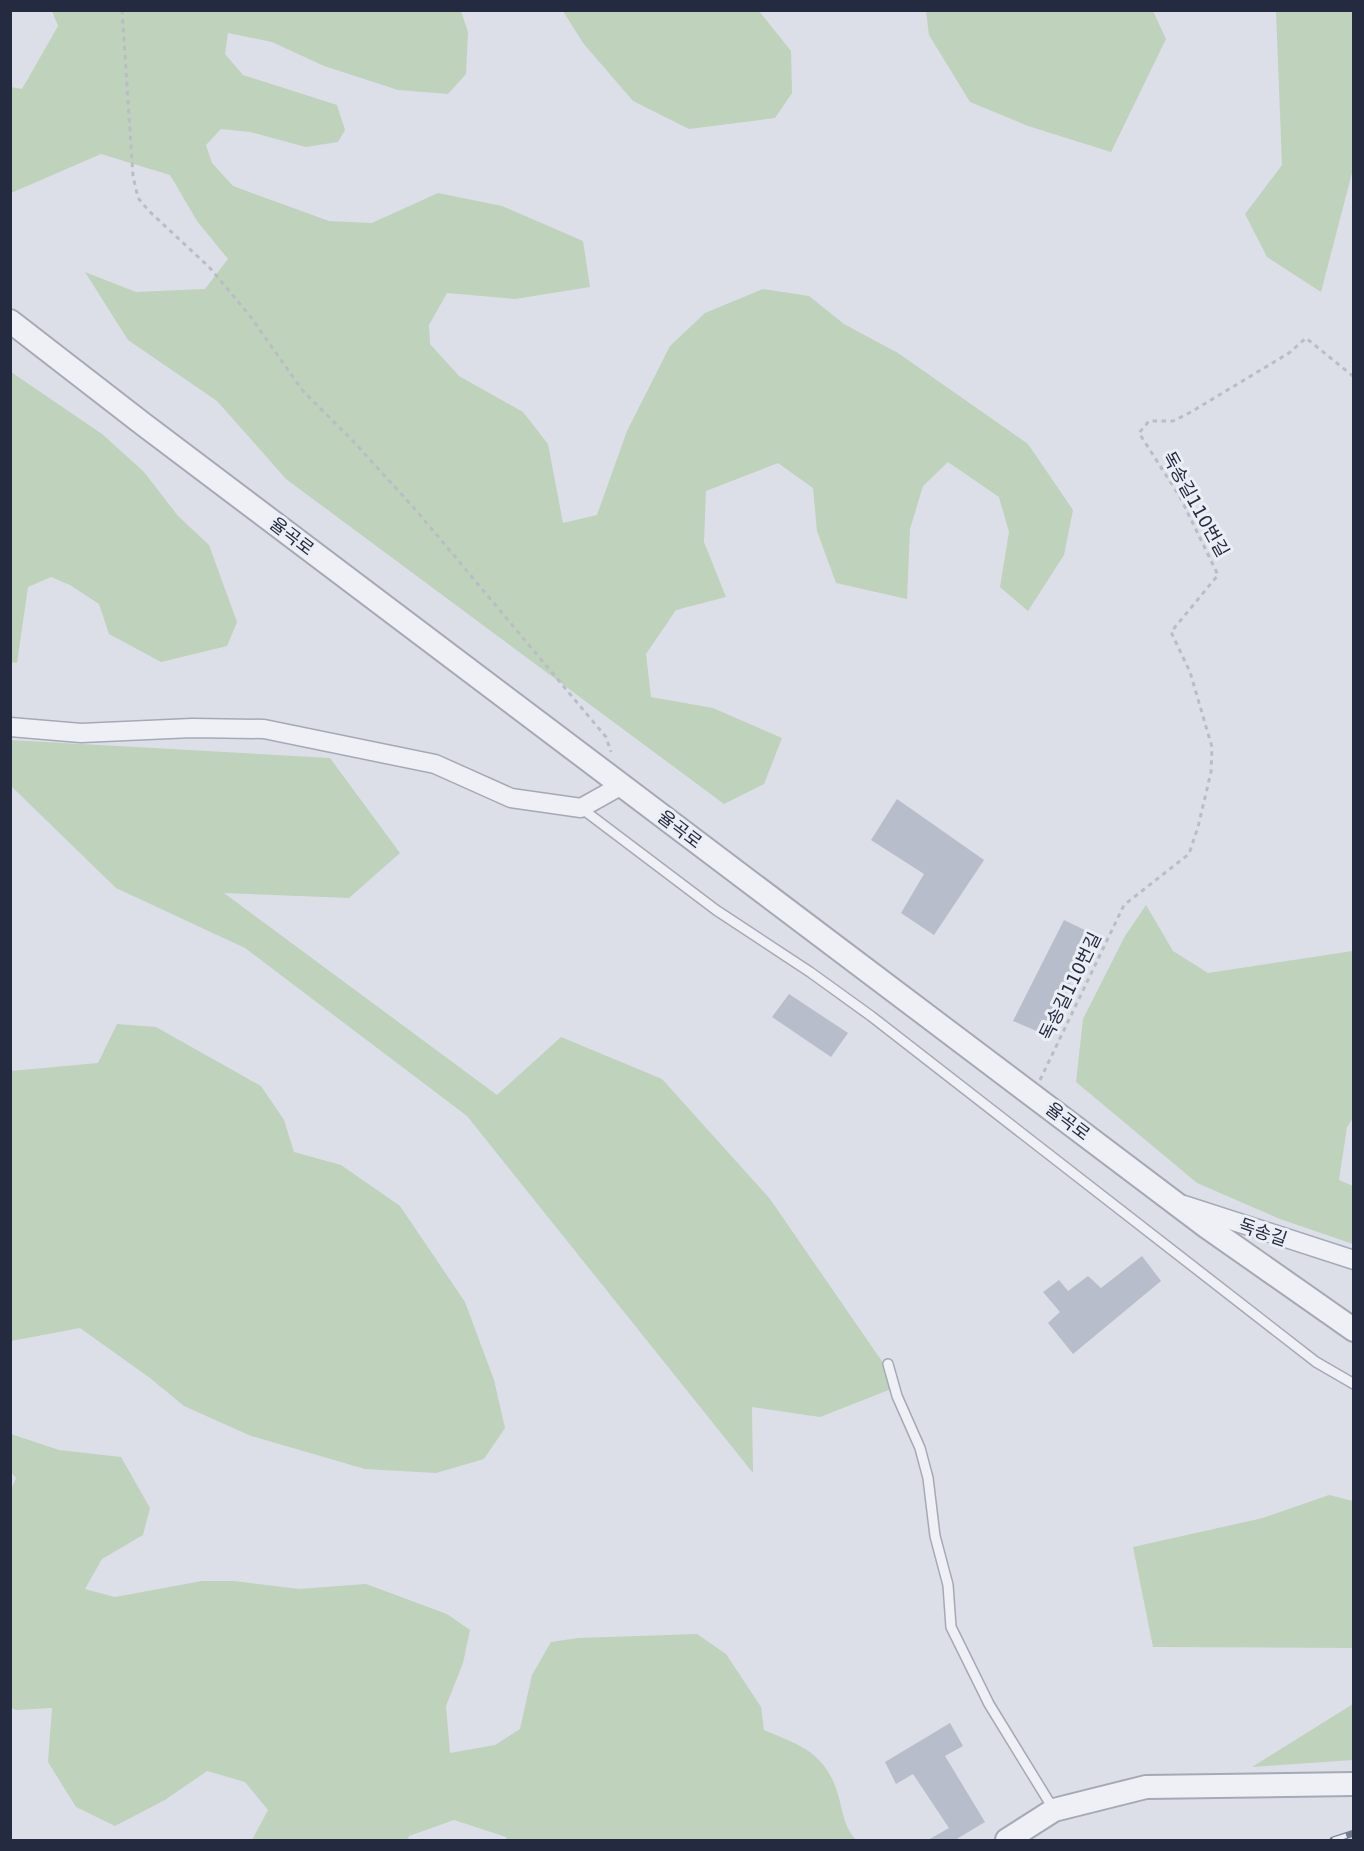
<svg xmlns="http://www.w3.org/2000/svg" width="1364" height="1851" font-family="'DejaVu Sans','Noto Sans KR',sans-serif">
<rect width="100%" height="100%" fill="#dcdfe8"/>
<!-- green -->
<g fill="#bed2bc">
<polygon points="52,11 461,11 468,32 466,74 448,94 398,90 324,66 272,42 228,33 225,54 243,75 337,105 345,130 338,142 306,147 250,132 221,129 206,145 212,163 233,186 329,221 372,223 438,193 502,206 583,241 590,287 515,299 447,293 429,325 430,344 459,376 523,412 548,444 563,523 597,515 627,431 670,346 705,313 763,289 809,296 844,324 898,353 1028,444 1073,510 1064,555 1028,611 1000,587 1009,532 999,497 948,462 923,486 910,529 907,599 836,583 817,531 813,488 778,463 706,491 704,542 726,597 676,610 646,654 651,697 713,708 782,738 764,784 724,804 286,479 217,401 128,340 85,272 136,292 205,289 228,259 197,221 170,175 101,154 11,193 11,87 22,89 58,26"/>
<polygon points="563,11 759,11 791,51 792,93 775,118 689,129 633,101 583,43"/>
<polygon points="926,11 1153,11 1166,39 1111,152 1028,126 970,102 929,35"/>
<polygon points="1276,11 1353,11 1353,169 1321,292 1267,257 1245,214 1282,165"/>
<polygon points="11,372 102,434 144,472 178,516 209,545 237,622 227,646 161,662 109,634 99,604 70,585 51,577 28,587 17,663 11,662"/>
<polygon points="10,740 330,758 400,853 349,898 224,893 497,1095 561,1037 662,1079 770,1199 899,1386 820,1417 752,1407 753,1473 467,1116 245,948 116,888 11,786"/>
<polygon points="1146,905 1173,951 1208,973 1353,951 1353,1118 1347,1127 1339,1180 1353,1186 1353,1244 1280,1219 1197,1183 1076,1082 1083,1019 1125,936"/>
<polygon points="117,1024 156,1027 261,1086 284,1120 294,1152 341,1165 400,1206 465,1302 494,1380 505,1428 484,1459 436,1473 365,1469 251,1436 184,1406 150,1378 80,1328 11,1341 11,1071 98,1063"/>
<path d="M11,1434L59,1450L121,1457L150,1508L143,1535L102,1559L85,1589L115,1597L202,1581H234L299,1589L366,1584L447,1614L470,1630L463,1663L446,1706L450,1753L495,1745L520,1729L532,1675L551,1642L578,1638L697,1634L726,1654L761,1707L764,1730C802,1746 827,1753 839,1798C843,1814 845,1828 856,1840H507L506,1837L454,1820L409,1836L408,1840H252L268,1810L245,1782L207,1771L165,1800L115,1826L76,1807L48,1762L52,1708L16,1710L11,1708L10,1492L16,1478L11,1472Z"/>
<polygon points="1329,1495 1353,1501 1353,1648 1153,1647 1133,1547 1263,1518"/>
<polygon points="1353,1704 1353,1760 1252,1767"/>
</g>
<!-- building -->
<g fill="#b8bdcb">
<polygon points="897,799 984,860 934,935 901,913 924,874 871,840"/>
<polygon points="1064,920 1093,934 1046,1035 1013,1021"/>
<polygon points="789,994 848,1033 831,1057 772,1017"/>
<polygon points="1142,1256 1161,1281 1073,1354 1048,1323 1060,1312 1043,1292 1059,1280 1068,1291 1088,1276 1101,1288"/>
<polygon points="950,1723 963,1746 945,1756 985,1822 955,1840 928,1840 949,1828 913,1774 896,1784 885,1762"/>
</g>
<g fill="none" stroke-linecap="round" stroke-linejoin="round">
<!-- service casing -->
<g stroke="#a5a9b5" stroke-width="12">
<g id="service">
<polyline points="581,808 716,910 810,972 871,1016 1316,1362 1354,1384"/>
<polyline points="888,1364 897,1396 920,1448 928,1478 935,1536 948,1585 951,1627 989,1704 1054,1810"/>
</g>
</g>
<!-- minor casing -->
<g stroke="#a5a9b5" stroke-width="21">
<g id="minor">
<polyline points="10,727 81,733 192,728 264,729 435,764 511,798 581,808 622,785"/>
<polyline points="1184,1205 1354,1260"/>
</g>
</g>
<!-- tertiary casing -->
<g stroke="#a5a9b5" stroke-width="26">
<g id="tertiary">
<polyline points="10,321 143,424 1207,1227 1354,1330"/>
<polyline points="1007,1840 1054,1810 1146,1787 1354,1784"/>
</g>
</g>
<!-- path -->
<g stroke="#babdc6" stroke-width="3" stroke-dasharray="4.5 4.5" stroke-linecap="butt">
<polyline points="122,10 133,176 138,198 149,211 210,268 250,316 303,391 352,440 415,509 606,737 611,752"/>
<polyline points="1040,1080 1124,905 1189,854 1198,827 1211,772 1212,747 1190,672 1171,632 1218,575 1180,497 1139,433 1149,421 1173,421 1191,412 1289,353 1306,338 1354,377"/>
</g>
<!-- service -->
<use href="#service" stroke="#eff0f6" stroke-width="9"/>
<!-- minor -->
<use href="#minor" stroke="#eff0f6" stroke-width="18"/>
<!-- tertiary -->
<use href="#tertiary" stroke="#eff0f6" stroke-width="22"/>
<!-- rail casing -->
<g stroke="#747b92" stroke-width="7">
<polyline id="rail" points="1333,1840 1354,1833"/>
</g>
<!-- rail -->
<use href="#rail" stroke="#ebeef5" stroke-width="4.5" stroke-dasharray="14" stroke-linecap="butt"/>
</g>
<g text-anchor="middle" dominant-baseline="central" stroke-width="6" stroke-linejoin="round" paint-order="stroke">
<!-- street labels -->
<g font-size="18" fill="#242a3f" stroke="#ebeef5">
<text transform="translate(1196 504) rotate(61)">독송길110번길</text>
<text transform="translate(292 536) rotate(37)">율곡로</text>
<text transform="translate(680 829) rotate(37)">율곡로</text>
<text transform="translate(1070 986) rotate(-64)">독송길110번길</text>
<text transform="translate(1068 1121) rotate(37)">율곡로</text>
<text transform="translate(1263 1232) rotate(19)">독송길</text>
</g>
</g>
<!-- border -->
<rect width="1364" height="1851" fill="none" stroke="#242a3f" stroke-width="24"/>
</svg>
